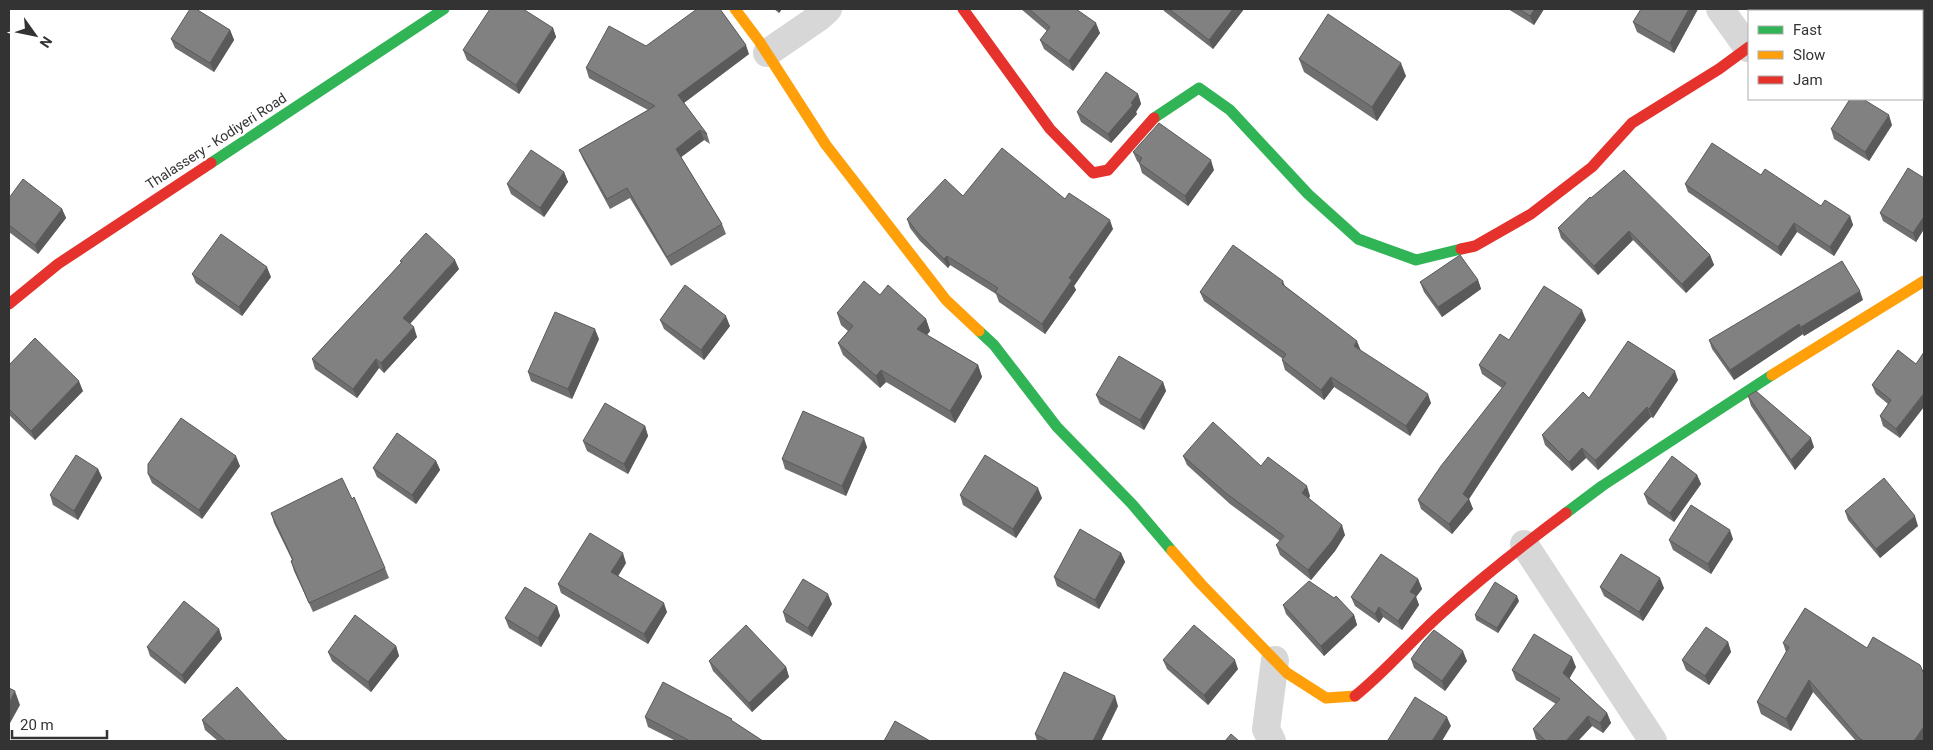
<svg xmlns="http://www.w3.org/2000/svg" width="1933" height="750" font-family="Roboto,sans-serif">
<rect width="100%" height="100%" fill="#fff"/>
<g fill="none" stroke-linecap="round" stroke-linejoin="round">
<!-- street -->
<g stroke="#d7d7d7" stroke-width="28">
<polyline points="1720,9 1748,48"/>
<polyline points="1876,9 1882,11"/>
<polyline points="1816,11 1820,9"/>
<polyline points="1922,13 1924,12"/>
<polyline points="767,53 818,18 828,9"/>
<polyline points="1524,544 1653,741"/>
<polyline points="1272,741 1266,729 1275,660"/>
</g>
<!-- fast -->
<g stroke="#30b455" stroke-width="11">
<polyline points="1154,118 1199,88 1230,110 1308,194 1358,239 1416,260 1461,249"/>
<polyline points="211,163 444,9"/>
<polyline points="979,331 994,345 1057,427 1132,504 1172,551"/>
<polyline points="1566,513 1602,486 1772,375"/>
</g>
<!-- slow -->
<g stroke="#ff9f0a" stroke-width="11">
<polyline points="735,9 759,41 826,145 946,300 979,331"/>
<polyline points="1772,375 1924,281"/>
<polyline points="1172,551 1201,584 1287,673 1326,698 1355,696"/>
</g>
<!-- jam -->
<g stroke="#e5322d" stroke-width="11">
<polyline points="963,9 1050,129 1093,173 1108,170 1154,118"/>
<polyline points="1461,249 1475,246 1531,214 1592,167 1632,123 1719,69 1749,47"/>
<polyline points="9,304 58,264 211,163"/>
<path d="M1355,696C1386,671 1411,641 1441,614C1481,578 1523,545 1566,513"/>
</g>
</g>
<!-- wall -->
<g fill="#6f6f6f">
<polygon points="774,9 782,9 779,13"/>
<polygon points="1021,9 1076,9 1100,33 1073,71 1044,49 1040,40 1047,31"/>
<polygon points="1163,9 1244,9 1213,49 1164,11"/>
<polygon points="1508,9 1544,9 1534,25"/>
<polygon points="1698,9 1674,53 1637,32 1633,22"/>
<polygon points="553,28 556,37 519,94 467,60 463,50"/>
<polygon points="230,30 234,40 214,72 175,48 171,39"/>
<polygon points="646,46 749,54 684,103 707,134 710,144 704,140 681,157 722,224 726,234 671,266 630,198 610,209 583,159 579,150 648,110 589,78 586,68"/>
<polygon points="1299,59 1406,76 1377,121 1304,72"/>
<polygon points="1138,94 1141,104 1136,112 1137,114 1111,143 1081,122 1077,112"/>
<polygon points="1892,125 1869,161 1834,139 1831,129"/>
<polygon points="1133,152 1214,170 1188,206 1142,173 1139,163 1137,161"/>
<polygon points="564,172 568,182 544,217 511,194 507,184"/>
<polygon points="1761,175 1821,206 1850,216 1853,225 1834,256 1797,232 1781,256 1688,192 1685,184"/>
<polygon points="1924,178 1924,229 1916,242 1883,221 1880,213"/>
<polygon points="963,196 1065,199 1113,229 1074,286 1076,290 1045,334 999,302 996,294 950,265 948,268 920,241 910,228 907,219"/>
<polygon points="9,198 62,209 66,218 38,254 9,232"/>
<polygon points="1591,198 1710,255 1714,265 1686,293 1633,240 1598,275 1561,238 1558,228"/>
<polygon points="400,261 459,269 410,324 417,337 384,373 379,368 357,398 315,369 312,359 401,263"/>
<polygon points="192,274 271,277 242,316 196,283"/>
<polygon points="1478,280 1481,289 1442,317 1424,292 1420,282"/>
<polygon points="1283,281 1285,286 1360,350 1431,403 1410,436 1334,387 1324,400 1285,370 1282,360 1283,359 1204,301 1200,292"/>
<polygon points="880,295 926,319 930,331 927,335 978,365 982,377 955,423 886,382 880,388 843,355 838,343 848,331 841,325 837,313"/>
<polygon points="1863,300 1804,336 1803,334 1734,380 1712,349 1709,340"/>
<polygon points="660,320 730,326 704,360 664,329"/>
<polygon points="1586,320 1469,499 1473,509 1452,534 1421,509 1418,500 1502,388 1482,374 1479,365 1509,340"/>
<polygon points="599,339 572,399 531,381 528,372"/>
<polygon points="1898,350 1900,438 1883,426 1880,416 1888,404 1876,394 1872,385"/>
<polygon points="9,365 83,391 35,440 9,415"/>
<polygon points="1678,380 1653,418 1651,417 1598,470 1586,458 1572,471 1545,445 1542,435 1589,398"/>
<polygon points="1163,382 1166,391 1144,430 1100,404 1096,395"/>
<polygon points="1748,396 1814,447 1795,470 1751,406"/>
<polygon points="645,426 648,436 628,474 587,451 583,441"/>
<polygon points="867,447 846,496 785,469 782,459"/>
<polygon points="1183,456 1261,466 1310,496 1309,498 1345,535 1335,551 1311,580 1280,555 1276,545 1280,541 1230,504 1187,465"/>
<polygon points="436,461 440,470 416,504 377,477 373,468"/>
<polygon points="240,466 202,519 152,483 148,474"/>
<polygon points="98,469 102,478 78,520 53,505 50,495"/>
<polygon points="1697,475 1701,484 1674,522 1648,504 1644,494"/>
<polygon points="960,495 1042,498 1016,538 963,505"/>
<polygon points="1845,511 1918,526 1880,558 1848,520"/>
<polygon points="271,513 385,568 389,578 313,612 294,571 291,561 292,560 274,523"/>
<polygon points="1733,539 1711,574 1673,550 1669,540"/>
<polygon points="1121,553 1125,562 1099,609 1057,586 1054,577"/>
<polygon points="626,563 618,576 667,612 648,644 561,593 558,584"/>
<polygon points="1418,579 1422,589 1416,597 1419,605 1402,630 1383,617 1379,623 1355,606 1351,597"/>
<polygon points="1600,587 1664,588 1643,621 1604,596"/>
<polygon points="1519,601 1498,633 1476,620 1475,615"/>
<polygon points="832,604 812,637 786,622 783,612"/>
<polygon points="1283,605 1354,615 1357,625 1324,656 1286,614"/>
<polygon points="557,606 560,616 541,647 509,628 505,618"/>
<polygon points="219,629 222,639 185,684 150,656 147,647"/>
<polygon points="1728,642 1731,652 1709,685 1686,670 1682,660"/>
<polygon points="1783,643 1924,741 1856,741 1813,692 1791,731 1761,714 1757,702 1786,652"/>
<polygon points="396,646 399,656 371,692 332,661 328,652"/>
<polygon points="1411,659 1467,661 1445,691 1414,668"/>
<polygon points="1163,660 1238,669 1208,705 1167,669"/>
<polygon points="709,661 786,667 789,677 752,712 713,671"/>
<polygon points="1576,667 1569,678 1607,713 1611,723 1603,733 1592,726 1578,741 1539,741 1536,739 1533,729 1556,704 1516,680 1512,670"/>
<polygon points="1118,706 1101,741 1037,741 1035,734"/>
<polygon points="645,717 733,722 763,741 676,741 648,727"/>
<polygon points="202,720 284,738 288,741 218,741 205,730"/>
</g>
<!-- shaded-wall -->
<g fill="#5a5a5a">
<polygon points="777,9 782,9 779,13"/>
<polygon points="1233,9 1244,9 1213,49 1209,40"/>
<polygon points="1535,9 1544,9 1534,25 1530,16"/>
<polygon points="1689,9 1698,9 1674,53 1670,43"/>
<polygon points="1096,23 1100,33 1073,71 1069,61"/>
<polygon points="553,28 556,37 519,94 516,85"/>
<polygon points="230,30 234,40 214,72 210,63"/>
<polygon points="746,45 749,54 681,105 678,95"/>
<polygon points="1401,63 1406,76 1377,121 1372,107"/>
<polygon points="1138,94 1141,104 1136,112 1137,114 1111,143 1108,134"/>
<polygon points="1889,115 1892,125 1869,161 1865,152"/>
<polygon points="700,130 704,140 680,158 676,149"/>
<polygon points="1211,160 1214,170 1188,206 1185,196"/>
<polygon points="564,172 568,182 544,217 540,208"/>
<polygon points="62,209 66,218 38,254 35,245"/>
<polygon points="1850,216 1853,225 1834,256 1830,247"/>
<polygon points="1923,218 1924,221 1924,229 1916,242 1913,233"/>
<polygon points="1110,220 1113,229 1074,286 1076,290 1045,334 1042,324 1069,278"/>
<polygon points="1794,223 1797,232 1781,256 1778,247"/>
<polygon points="1629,231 1633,240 1598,275 1594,266"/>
<polygon points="1710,255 1714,265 1686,293 1682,284"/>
<polygon points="947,256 950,265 948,268 944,259"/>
<polygon points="455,260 459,269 407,327 403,318"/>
<polygon points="267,267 271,277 242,316 239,307"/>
<polygon points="1478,280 1481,289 1442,317 1438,307"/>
<polygon points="1860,291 1863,300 1804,336 1801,327"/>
<polygon points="1582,310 1586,320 1469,499 1473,509 1452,534 1449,524 1463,494"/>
<polygon points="726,316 730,326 704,360 701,350"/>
<polygon points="926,319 930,331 922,341 917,329"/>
<polygon points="1799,324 1803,334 1734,380 1730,370"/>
<polygon points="414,327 417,337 384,373 381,363"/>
<polygon points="595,329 599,339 572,399 568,389"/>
<polygon points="1357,341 1361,351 1354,346"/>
<polygon points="376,359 379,368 357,398 353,389"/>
<polygon points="978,365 982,377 955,423 950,411"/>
<polygon points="881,370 886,382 880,388 876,376"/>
<polygon points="1675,371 1678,380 1653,418 1649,409"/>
<polygon points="1331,377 1334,387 1324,400 1321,390"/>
<polygon points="79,381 83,391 35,440 31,431"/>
<polygon points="1163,382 1166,391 1144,430 1140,420"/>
<polygon points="1924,393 1924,407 1900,438 1896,429"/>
<polygon points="1428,394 1431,403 1410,436 1406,426"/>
<polygon points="1647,407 1651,417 1598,470 1595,460"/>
<polygon points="645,426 648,436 628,474 624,464"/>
<polygon points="864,438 867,447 846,496 842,486"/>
<polygon points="1811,438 1814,447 1795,470 1791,460"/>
<polygon points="1582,448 1586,458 1572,471 1569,462"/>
<polygon points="236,456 240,466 202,519 199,510"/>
<polygon points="436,461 440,470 416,504 412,495"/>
<polygon points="98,469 102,478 78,520 74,511"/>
<polygon points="1697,475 1701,484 1674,522 1670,513"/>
<polygon points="1307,486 1310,496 1306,502 1302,493"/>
<polygon points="1038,488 1042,498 1016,538 1013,529"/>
<polygon points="1915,516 1918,526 1880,558 1876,549"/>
<polygon points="1342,525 1345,535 1335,551 1311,580 1308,570"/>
<polygon points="1730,530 1733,539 1711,574 1708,564"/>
<polygon points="623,553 626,563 615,581 611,572"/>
<polygon points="1121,553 1125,562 1099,609 1095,600"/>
<polygon points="1660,578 1664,588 1643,621 1639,612"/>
<polygon points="1418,579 1422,589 1416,597 1419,605 1402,630 1398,621 1410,592"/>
<polygon points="828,594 832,604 812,637 808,628"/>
<polygon points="1517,596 1519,601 1498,633 1497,628"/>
<polygon points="664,603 667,612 648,644 644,634"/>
<polygon points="557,606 560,616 541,647 538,638"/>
<polygon points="1379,607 1383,617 1379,623 1375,614"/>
<polygon points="1354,615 1357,625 1324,656 1321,646"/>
<polygon points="219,629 222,639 185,684 182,675"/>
<polygon points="1728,642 1731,652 1709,685 1705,676"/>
<polygon points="396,646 399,656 371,692 368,682"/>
<polygon points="1463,651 1467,661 1445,691 1442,681"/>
<polygon points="1572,657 1576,667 1567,683 1563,673"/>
<polygon points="1235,660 1238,669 1208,705 1204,695"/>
<polygon points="786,667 789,677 752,712 749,703"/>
<polygon points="1809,680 1813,692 1791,731 1786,719"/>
<polygon points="15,691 20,705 9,725 9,703"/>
<polygon points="1115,696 1118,706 1101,741 1093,741"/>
<polygon points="1607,713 1611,723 1603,733 1600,723"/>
<polygon points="1588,716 1592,726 1578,741 1566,741"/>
<polygon points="1447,717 1451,726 1442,741 1432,741"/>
<polygon points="1924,726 1924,741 1914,741"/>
</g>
<!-- building -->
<g fill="#818181" stroke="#5a5a5a">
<polygon points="190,9 196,9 230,30 210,63 171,39"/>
<polygon points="490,9 523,9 553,28 516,85 463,50"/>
<polygon points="697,9 720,9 746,45 678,95 707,134 700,130 676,149 722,224 667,257 627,188 607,199 579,150 655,106 586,68 609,26 646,46"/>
<polygon points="1029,9 1076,9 1096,23 1069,61 1040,40 1050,27"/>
<polygon points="1169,9 1233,9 1209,40"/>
<polygon points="1519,9 1535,9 1530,16"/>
<polygon points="1641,9 1689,9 1670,43 1633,22"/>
<polygon points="1828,9 1856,9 1859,11 1825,11"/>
<polygon points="1328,14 1401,63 1372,107 1299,59"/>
<polygon points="1106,72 1138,94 1131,103 1133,105 1108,134 1077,112"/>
<polygon points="1850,99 1863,99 1889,115 1865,152 1831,129"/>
<polygon points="1159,123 1211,160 1185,196 1139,163 1142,158 1133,152"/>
<polygon points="1712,143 1761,175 1765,169 1821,206 1825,200 1850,216 1830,247 1794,223 1778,247 1685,184"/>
<polygon points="1002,148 1065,199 1069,193 1110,220 1069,278 1072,280 1042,324 995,292 998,288 947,256 944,259 917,232 907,219 945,179 963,196"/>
<polygon points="531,150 564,172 540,208 507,184"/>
<polygon points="1908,168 1924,178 1924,219 1923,218 1913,233 1880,213"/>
<polygon points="1624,170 1710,255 1682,284 1629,231 1594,266 1558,228 1590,197 1591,198"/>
<polygon points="23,179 62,209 35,245 9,225 9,198"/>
<polygon points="426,233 455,260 403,318 414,327 381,363 376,359 353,389 312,359 402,262 400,261"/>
<polygon points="221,234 267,267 239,307 192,274"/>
<polygon points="1233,245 1283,281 1282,284 1357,341 1354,346 1428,394 1406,426 1331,377 1321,390 1282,360 1286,354 1200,292"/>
<polygon points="1460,255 1478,280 1438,307 1420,282"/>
<polygon points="1842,261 1860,291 1801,327 1799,324 1730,370 1709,340"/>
<polygon points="864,281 880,295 888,285 926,319 917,329 978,365 950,411 881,370 876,376 838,343 853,326 837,313"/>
<polygon points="685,285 726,316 701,350 660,320"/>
<polygon points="1544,286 1582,310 1463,494 1469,499 1449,524 1418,500 1441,466 1506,383 1479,365 1500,334 1509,340"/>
<polygon points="555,312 595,329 568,389 528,372"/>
<polygon points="35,338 79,381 31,431 9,409 9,365"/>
<polygon points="1628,341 1675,371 1649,409 1647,407 1597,459 1595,460 1582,448 1569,462 1542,435 1583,392 1589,398"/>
<polygon points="1898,350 1916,364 1924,352 1924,393 1896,429 1880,416 1891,400 1872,385"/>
<polygon points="1119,356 1163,382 1140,420 1096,395"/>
<polygon points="1756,391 1811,438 1791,460 1748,396"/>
<polygon points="605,403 645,426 624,464 583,441"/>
<polygon points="803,411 864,438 842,486 782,459"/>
<polygon points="181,418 236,456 199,510 148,474 148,464"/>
<polygon points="1213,422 1261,466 1268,457 1307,486 1302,493 1342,525 1332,541 1308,570 1276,545 1284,536 1227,494 1183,456"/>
<polygon points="397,433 436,461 412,495 373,468"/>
<polygon points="76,455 98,469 74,511 50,495"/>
<polygon points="985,455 1038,488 1013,529 960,495"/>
<polygon points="1672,456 1697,475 1670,513 1644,494"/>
<polygon points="342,478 352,499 354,497 385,568 309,603 291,561 293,560 271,513"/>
<polygon points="1884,478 1915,516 1876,549 1845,511"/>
<polygon points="1691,505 1730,530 1708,564 1669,540"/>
<polygon points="1080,529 1121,553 1095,600 1054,577"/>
<polygon points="590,533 623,553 611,572 664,603 644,634 558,584"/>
<polygon points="1381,554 1418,579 1410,592 1416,595 1398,621 1379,607 1375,614 1351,597"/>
<polygon points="1621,554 1660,578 1639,612 1600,587"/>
<polygon points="803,579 828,594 808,628 783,612"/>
<polygon points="1309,581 1334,598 1336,596 1354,615 1321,646 1283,605"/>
<polygon points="1495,582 1517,596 1497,628 1475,615"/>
<polygon points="525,587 557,606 538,638 505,618"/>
<polygon points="184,601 219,629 182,675 147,647"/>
<polygon points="1805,608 1867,648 1873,637 1920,665 1924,674 1924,726 1914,741 1864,741 1859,738 1809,680 1786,719 1757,702 1789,647 1783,643"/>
<polygon points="355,615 396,646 368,682 328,652"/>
<polygon points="746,625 786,667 749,703 709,661"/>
<polygon points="1194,625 1235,660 1204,695 1163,660"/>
<polygon points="1706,627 1728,642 1705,676 1682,660"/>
<polygon points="1434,630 1463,651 1442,681 1411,659 1424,641"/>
<polygon points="1534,634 1572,657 1563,673 1607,713 1600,723 1588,716 1566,741 1546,741 1533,729 1560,699 1512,670"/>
<polygon points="1064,672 1115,696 1093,741 1049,741 1035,734"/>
<polygon points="663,682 732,719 731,720 763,741 690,741 645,717"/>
<polygon points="237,687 284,738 288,741 226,741 202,720"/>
<polygon points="9,688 15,691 9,703"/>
<polygon points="1415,697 1447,717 1432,741 1390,741 1388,740"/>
<polygon points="895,721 930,741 884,741"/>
<polygon points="1231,734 1239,741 1225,741"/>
</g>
<g text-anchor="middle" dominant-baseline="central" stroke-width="5" stroke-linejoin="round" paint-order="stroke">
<!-- street labels -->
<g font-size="14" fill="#333" stroke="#fff">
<text transform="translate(216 141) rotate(-33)">Thalassery - Kodiyeri Road</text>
</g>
</g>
<!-- border -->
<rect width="1933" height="750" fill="none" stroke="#333333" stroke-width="20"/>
<!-- legend -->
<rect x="1748" y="10" width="175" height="90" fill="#ffffff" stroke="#adadad"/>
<rect x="1758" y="26" width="25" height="8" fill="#30b455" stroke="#adadad"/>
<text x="1793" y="35" font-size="15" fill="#333333">Fast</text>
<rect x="1758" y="51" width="25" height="8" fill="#ff9f0a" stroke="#adadad"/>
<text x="1793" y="60" font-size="15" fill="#333333">Slow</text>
<rect x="1758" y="76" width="25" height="8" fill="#e5322d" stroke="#adadad"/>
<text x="1793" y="85" font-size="15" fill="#333333">Jam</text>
<!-- north arrow -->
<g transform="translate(35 35) rotate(123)" stroke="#ffffff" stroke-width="4" paint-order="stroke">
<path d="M0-4L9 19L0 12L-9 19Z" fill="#333333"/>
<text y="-8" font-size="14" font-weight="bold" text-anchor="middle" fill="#333333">N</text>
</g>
<!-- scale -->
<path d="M12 730v8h95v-8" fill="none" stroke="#333333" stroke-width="2.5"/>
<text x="20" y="730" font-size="15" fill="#333333" stroke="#ffffff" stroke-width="4" paint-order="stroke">20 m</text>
</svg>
